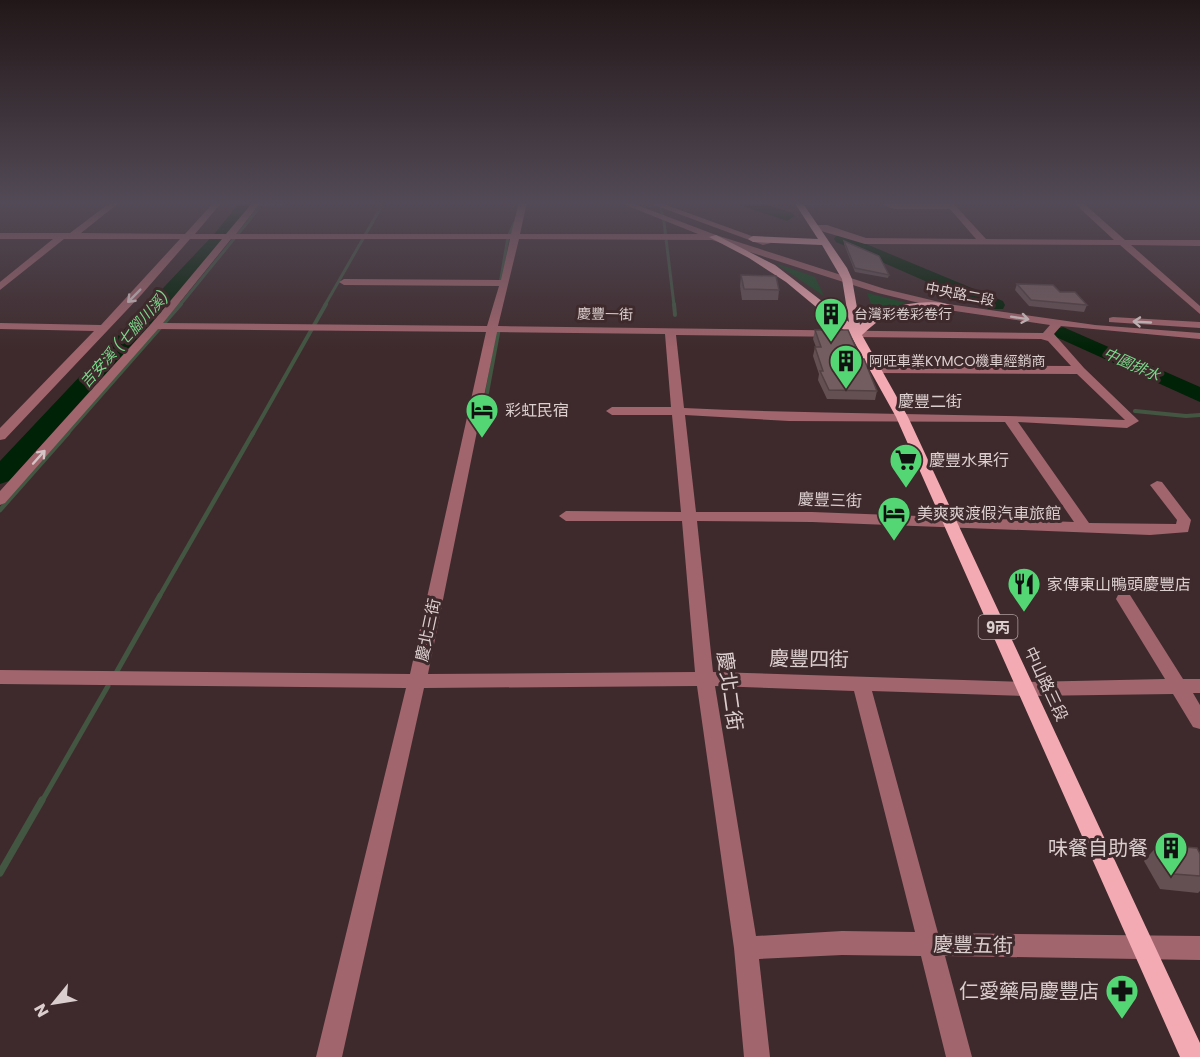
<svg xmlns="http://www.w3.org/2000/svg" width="1200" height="1057" font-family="Poppins,'Noto Sans TC',sans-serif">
<rect width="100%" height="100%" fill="#3e2a2c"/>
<!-- green -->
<g fill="#164922">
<polygon points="775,263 815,277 824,296"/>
<polygon points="867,293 907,303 874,312"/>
</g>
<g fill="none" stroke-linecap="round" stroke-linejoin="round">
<!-- stream-far4 -->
<g stroke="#425642" stroke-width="3">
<polyline points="659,202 664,222 674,305"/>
<polyline points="500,284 508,237 514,223"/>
<polyline points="180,305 264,202"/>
<polyline points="325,305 384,202"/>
</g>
<!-- stream-far3 -->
<g stroke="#425642" stroke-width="4">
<polyline points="674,304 675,315"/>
<polyline points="487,393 499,328"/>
<polyline points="1135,411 1186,416 1200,415"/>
<polyline points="66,435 181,304"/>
<polyline points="252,435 326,304"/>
</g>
<!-- stream-far2 -->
<g stroke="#425642" stroke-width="4.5">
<polyline points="0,510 68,433"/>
<polyline points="159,597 253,433"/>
</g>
<!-- stream-far1 -->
<g stroke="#425642" stroke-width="5">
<polyline points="116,673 160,595"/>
<polyline points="42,801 108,686"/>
</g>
<!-- stream -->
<polyline stroke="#425642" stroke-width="7" points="0,873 42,800"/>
<!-- river -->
<g fill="#002206" fill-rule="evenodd">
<polygon points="240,202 255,202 227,239 9,481 0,484 0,461 215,233"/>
<polygon points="738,202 759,202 792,213 795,216 787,221 740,205"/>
<polygon points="842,234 1003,301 1005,305 1003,309 989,309 836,242 834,239 836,236"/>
<polygon points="1063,327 1200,387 1200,402 1056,337 1053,333 1056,329"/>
</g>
<!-- minor -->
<g fill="#a1656d" fill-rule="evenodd">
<path d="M111,202H120L81,233L185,234L214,202H222L195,234H226L253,202H261L236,234H511L519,202H527L520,234H698L618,202H629L716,235L885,289L948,304L1095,325L1200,333V339L1061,326L1054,334L1084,368L1139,421L1127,428L1018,422L1089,523L1176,524L1177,520L1150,485L1157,481L1162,482L1191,520L1188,532L1150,535L812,522L697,521L713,672L1027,682L1165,679L1116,599L1118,595H1130L1183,679H1200V693H1193L1200,705V729L1193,727L1173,694L1027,696L872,691L938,933L1200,936V960L945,956L972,1057H946L921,956L842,955L759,959L770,1057H744L734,948L697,686L424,688L342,1057H316L406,688L0,684V670L410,674L486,332L158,329L5,503L0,505V491L151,324L222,239H190L142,294L5,439L0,440V428L94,331L0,329V323L101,325L180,239H64L0,290V282L53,239H0V233H70ZM231,239H510L501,280L344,279L339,282L344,285L499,286L487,326L163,323ZM519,239L712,240L878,293L948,310L1050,325L1043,333L498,326ZM497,332L665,334L671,407H612L606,411L612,415H672L681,512L566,511L559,516L566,521H682L695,672L428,674ZM676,335L1041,339L1048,341L1071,366L877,365L871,369L877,373L1077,374L1125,420C978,413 831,415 684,408ZM685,415L789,421L1005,422L1074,522L812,512H696ZM715,686L854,691L915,932L842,931L756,936Z"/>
<polygon points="646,202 658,202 771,243 763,245"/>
<polygon points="795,202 946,204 944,202 952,202 986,239 1114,240 1073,202 1082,202 1125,240 1200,240 1200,246 1131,245 1200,306 1200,314 1120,245 865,244 811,228 815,225 827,225 866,238 976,239 950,209 894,209 880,204 798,205"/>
<polygon points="1113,317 1200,322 1200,328 1109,322 1109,318"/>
</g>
<!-- major -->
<path fill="#f4aab3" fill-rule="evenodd" d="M794,202H802L847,268L852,279L860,325C866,319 871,314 879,311C894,305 940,297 953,307C944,314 912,309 897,312C882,316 873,325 862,335L908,417L1200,1043V1057H1180L896,417L851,336L786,282L749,258L709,237L716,235L775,265L849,322L842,279L822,245L753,242L748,239L753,236L818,239Z"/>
</g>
<!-- wall -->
<g fill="#645053">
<polygon points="259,202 288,202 285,205 260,206"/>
<polygon points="844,241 889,275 888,278 855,272 844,244"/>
<polygon points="741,275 779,290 778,300 742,300 740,286"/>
<polygon points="1017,284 1060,292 1087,305 1084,312 1029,306 1015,290"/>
<polygon points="815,330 861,359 877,391 875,400 827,399 818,380 819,374 813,356 815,347 816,347 813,339"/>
<polygon points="1158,845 1200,854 1200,891 1198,893 1160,889 1144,861"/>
</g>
<!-- building -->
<g fill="#745d60" stroke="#514143" stroke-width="1.5">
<polygon points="844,241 879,256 889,275 855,268"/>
<polygon points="741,275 776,276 779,290 744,289"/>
<polygon points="1017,284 1053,285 1060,292 1075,292 1087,305 1031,300"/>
<polygon points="815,330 848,330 861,359 864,359 877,391 829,390 820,371 823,371 815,347 821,347"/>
<polygon points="1158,845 1197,848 1200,854 1200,876 1174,874"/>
</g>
<!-- one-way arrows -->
<defs><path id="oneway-shaft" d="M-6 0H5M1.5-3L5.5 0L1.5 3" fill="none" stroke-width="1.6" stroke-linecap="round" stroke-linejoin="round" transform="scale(1.5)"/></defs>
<g stroke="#d5c4c5">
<use href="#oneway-shaft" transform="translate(134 296) rotate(135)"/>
<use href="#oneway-shaft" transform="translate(1020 318) rotate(9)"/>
<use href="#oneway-shaft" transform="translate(1142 322) rotate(-177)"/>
<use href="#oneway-shaft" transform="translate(39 457) rotate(-48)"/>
</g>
<!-- sky -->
<linearGradient id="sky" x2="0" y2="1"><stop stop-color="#221718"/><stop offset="0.58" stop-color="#524a56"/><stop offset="1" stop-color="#524a56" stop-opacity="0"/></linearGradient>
<rect width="1200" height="350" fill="url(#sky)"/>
<!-- icons -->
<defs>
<g id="building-pin" transform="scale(1.725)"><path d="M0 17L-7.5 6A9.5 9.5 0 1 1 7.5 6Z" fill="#53d673" stroke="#3e2a2c"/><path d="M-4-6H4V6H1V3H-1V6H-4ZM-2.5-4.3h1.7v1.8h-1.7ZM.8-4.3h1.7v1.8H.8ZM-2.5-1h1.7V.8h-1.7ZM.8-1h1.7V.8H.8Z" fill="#111"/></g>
<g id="hotel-pin" transform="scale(1.725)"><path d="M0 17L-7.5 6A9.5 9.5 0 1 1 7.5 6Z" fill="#53d673" stroke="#3e2a2c"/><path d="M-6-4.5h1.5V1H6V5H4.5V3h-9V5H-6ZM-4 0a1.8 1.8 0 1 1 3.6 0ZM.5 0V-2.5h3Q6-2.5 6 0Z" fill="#111"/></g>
<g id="supermarket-pin" transform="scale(1.725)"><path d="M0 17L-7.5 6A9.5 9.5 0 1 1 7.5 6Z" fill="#53d673" stroke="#3e2a2c"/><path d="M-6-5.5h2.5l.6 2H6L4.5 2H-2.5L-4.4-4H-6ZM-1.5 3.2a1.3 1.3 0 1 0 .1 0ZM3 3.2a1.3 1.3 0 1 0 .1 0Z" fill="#111"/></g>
<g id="restaurant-pin" transform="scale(1.725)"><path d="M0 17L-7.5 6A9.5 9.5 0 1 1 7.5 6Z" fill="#53d673" stroke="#3e2a2c"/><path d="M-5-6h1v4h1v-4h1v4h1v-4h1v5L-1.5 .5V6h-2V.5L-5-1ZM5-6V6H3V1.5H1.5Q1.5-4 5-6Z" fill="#111"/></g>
<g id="pharmacy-pin" transform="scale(1.725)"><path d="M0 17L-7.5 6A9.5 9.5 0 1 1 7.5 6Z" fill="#53d673" stroke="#3e2a2c"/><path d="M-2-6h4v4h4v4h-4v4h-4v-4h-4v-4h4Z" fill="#111"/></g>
</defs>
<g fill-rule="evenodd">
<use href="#building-pin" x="831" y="314"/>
<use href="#building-pin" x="846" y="361"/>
<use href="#hotel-pin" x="482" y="410"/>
<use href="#supermarket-pin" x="906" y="460"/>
<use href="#hotel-pin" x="894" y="513"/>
<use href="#restaurant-pin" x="1024" y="584"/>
<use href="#building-pin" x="1171" y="848"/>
<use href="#pharmacy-pin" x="1122" y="991"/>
</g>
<g text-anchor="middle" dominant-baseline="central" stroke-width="6" stroke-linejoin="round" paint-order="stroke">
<!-- far-street labels -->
<g font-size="14" fill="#dbcecf" stroke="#3e2a2c">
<text transform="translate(960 294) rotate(11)">中央路二段</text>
<text transform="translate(605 314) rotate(1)">慶豐一街</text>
</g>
<!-- far-poi labels -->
<g font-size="14" fill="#dbcecf" stroke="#3e2a2c" text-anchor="start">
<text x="854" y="314">台灣彩卷彩卷行</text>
<text x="869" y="361">阿旺車業KYMCO機車經銷商</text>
</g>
<!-- far-water labels -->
<g font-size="15" font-style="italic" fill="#79d88a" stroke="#3e2a2c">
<text transform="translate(124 339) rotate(-48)">吉安溪 (七腳川溪)</text>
<text transform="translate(1132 364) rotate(24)">中園排水</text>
</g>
<!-- shield labels -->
<rect fill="#3e2a2c" stroke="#ac9d9e" stroke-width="1.5" x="978.5" y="615" width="39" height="24" rx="4.5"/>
<g font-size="15" font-weight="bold" fill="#dbcecf">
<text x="998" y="627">9丙</text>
</g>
<!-- street labels -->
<g font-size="16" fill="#dbcecf" stroke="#3e2a2c">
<text x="930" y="401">慶豐二街</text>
<text transform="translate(830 500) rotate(2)">慶豐三街</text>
<text transform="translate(428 630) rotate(-78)">慶北三街</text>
<text transform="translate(1046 684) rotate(65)">中山路三段</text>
</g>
<!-- poi labels -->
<g font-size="16" fill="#dbcecf" stroke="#3e2a2c" text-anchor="start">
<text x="505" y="410">彩虹民宿</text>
<text x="929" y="460">慶豐水果行</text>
<text x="917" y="513">美爽爽渡假汽車旅館</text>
<text x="1047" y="584">家傳東山鴨頭慶豐店</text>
</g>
<!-- near-street labels -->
<g font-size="20" fill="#dbcecf" stroke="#3e2a2c">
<text transform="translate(809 659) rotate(1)">慶豐四街</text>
<text transform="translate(730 691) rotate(82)">慶北二街</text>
<text transform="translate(973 945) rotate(1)">慶豐五街</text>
</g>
<!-- near-poi labels -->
<g font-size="20" fill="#dbcecf" stroke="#3e2a2c" text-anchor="end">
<text x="1148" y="848">味餐自助餐</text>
<text x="1099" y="991">仁愛藥局慶豐店</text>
</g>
</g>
<!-- north arrow -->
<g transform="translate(54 1003) rotate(240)" stroke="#3e2a2c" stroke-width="4.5" paint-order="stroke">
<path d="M0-4.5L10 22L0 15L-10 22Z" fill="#dbcecf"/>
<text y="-9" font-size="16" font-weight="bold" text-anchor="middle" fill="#dbcecf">N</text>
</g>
</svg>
